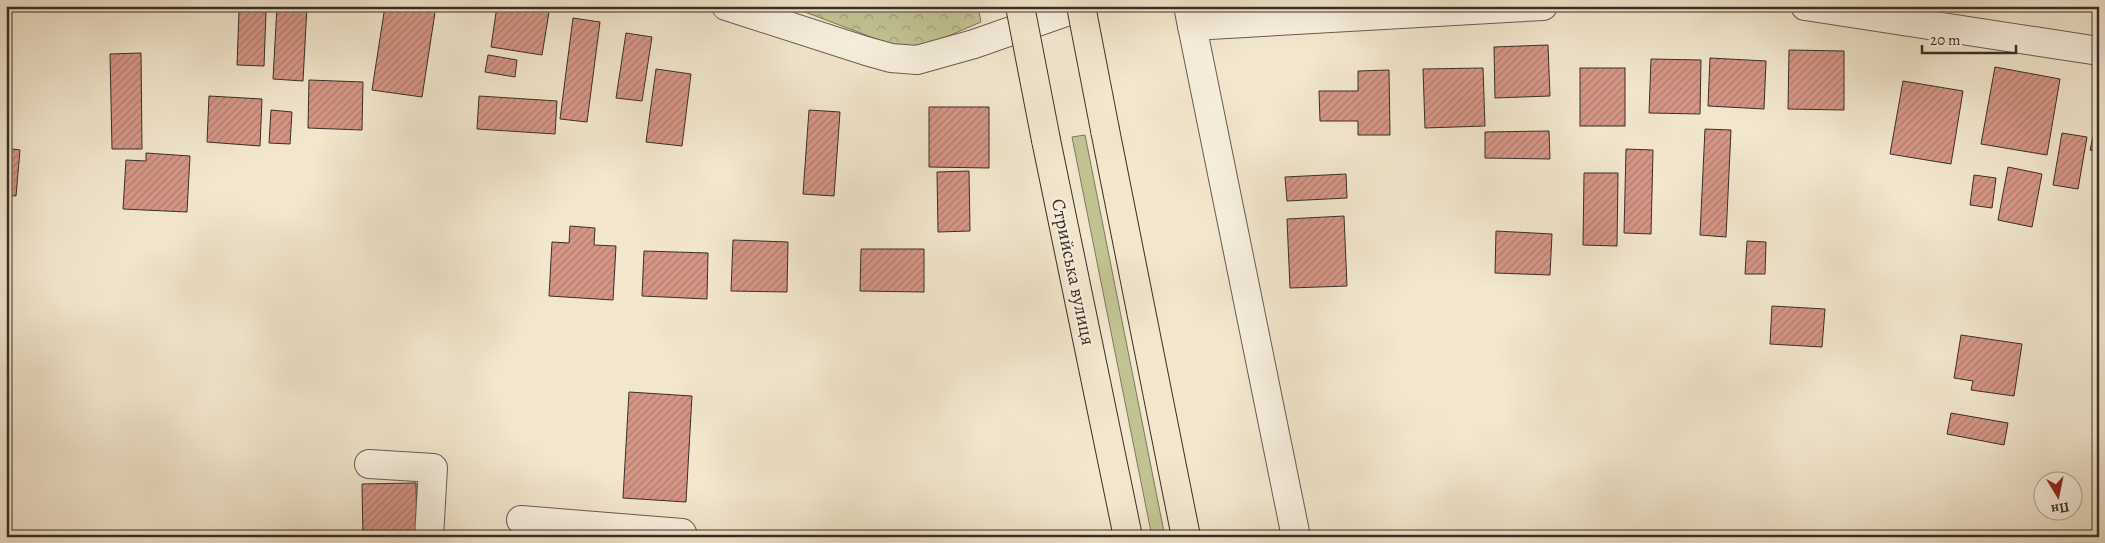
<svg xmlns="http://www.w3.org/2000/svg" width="2105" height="543" font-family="Alegreya,serif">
<defs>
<pattern id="forest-crowns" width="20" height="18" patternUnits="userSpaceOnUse" patternTransform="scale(1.25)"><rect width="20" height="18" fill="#c2c393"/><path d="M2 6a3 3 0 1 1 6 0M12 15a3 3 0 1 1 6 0" fill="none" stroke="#9f9f78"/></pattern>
<pattern id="building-hatch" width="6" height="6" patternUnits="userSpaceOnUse" patternTransform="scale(1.25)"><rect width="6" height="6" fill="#d59686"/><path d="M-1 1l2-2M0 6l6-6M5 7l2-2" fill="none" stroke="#ae7b6e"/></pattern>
</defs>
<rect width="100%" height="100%" fill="#f2e6cd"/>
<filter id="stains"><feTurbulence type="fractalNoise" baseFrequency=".004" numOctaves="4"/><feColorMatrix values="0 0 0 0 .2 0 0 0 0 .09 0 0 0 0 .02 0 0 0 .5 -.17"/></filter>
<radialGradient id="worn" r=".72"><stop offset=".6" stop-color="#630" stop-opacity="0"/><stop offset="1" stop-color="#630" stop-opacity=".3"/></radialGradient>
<!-- green -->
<polygon fill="#c2c393" stroke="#7e785e" points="1085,135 1165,537 1152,537 1072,137"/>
<!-- forest -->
<polygon fill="url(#forest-crowns)" stroke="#7e785e" points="789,6 978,6 981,22 911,52"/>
<!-- building -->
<g fill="url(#building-hatch)" stroke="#3a2e28">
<polygon points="277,6 307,6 303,81 273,79"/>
<polygon points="385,6 436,6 422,97 372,90"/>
<polygon points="497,6 550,6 542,55 491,47"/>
<polygon points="239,11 266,12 264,66 237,65"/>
<polygon points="6,12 9,12 11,80 6,80"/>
<polygon points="573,18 600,22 587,122 560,119"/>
<polygon points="626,33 652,37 642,101 616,98"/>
<polygon points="1548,45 1550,96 1495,98 1494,47"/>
<polygon points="1789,50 1844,51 1844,110 1788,109"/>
<polygon points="141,53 142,149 112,149 110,54"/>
<polygon points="488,55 517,60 515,77 485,72"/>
<polygon points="1710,58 1766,61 1764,109 1708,106"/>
<polygon points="1651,59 1701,60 1700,114 1649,113"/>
<polygon points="1995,67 2060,79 2047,155 1981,144"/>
<polygon points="1483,68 1485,126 1425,128 1423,69"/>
<rect x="1580" y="68" width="45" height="58"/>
<polygon points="656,69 691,74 682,146 646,142"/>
<polygon points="1389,70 1390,135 1358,135 1358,121 1320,121 1319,91 1358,91 1358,71"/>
<polygon points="309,80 363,82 362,130 308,128"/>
<polygon points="1903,81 1963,91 1951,164 1890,154"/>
<polygon points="209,96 262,99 260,146 207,142"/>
<polygon points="479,96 557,101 555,134 477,129"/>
<polygon points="929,107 989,107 989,168 929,167"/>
<polygon points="271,110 292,112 290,144 269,143"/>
<polygon points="809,110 840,112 834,196 803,194"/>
<polygon points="2099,111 2099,152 2090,150"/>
<polygon points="1705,129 1731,130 1726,237 1700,235"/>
<polygon points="1549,131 1550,159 1485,158 1485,132"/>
<polygon points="2062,133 2087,137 2078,189 2053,185"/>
<polygon points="6,148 20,150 16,196 6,195"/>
<polygon points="1626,149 1653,150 1651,234 1624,233"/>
<polygon points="146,153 190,156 187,212 123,209 126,160 146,161"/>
<polygon points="2008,167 2042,174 2032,227 1998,220"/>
<polygon points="969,171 970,231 938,232 937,172"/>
<polygon points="1584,173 1618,173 1617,246 1583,245"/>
<polygon points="1346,174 1347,198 1287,201 1285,177"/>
<polygon points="1974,175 1996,178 1992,208 1970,205"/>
<polygon points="1344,216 1347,286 1290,288 1287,219"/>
<polygon points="570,226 595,228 594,245 616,246 613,300 549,296 552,242 569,243"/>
<polygon points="1496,231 1552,234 1550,275 1495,273"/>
<polygon points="733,240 788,242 787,292 731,291"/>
<polygon points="1747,241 1766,242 1765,274 1745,274"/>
<polygon points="861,249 924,249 924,292 860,291"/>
<polygon points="644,251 708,253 707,299 642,296"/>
<polygon points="1772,306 1825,309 1822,347 1770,344"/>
<polygon points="1961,335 2022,344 2014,396 1971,390 1973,381 1954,378"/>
<polygon points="629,392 692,396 686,502 623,498"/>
<polygon points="1951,413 2008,423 2004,445 1947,434"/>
<polygon points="416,483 417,537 363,537 362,484"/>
</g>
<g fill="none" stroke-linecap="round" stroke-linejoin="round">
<!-- minor casing -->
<g stroke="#685c51" stroke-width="30">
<g id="minor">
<polyline points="726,6 866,51 891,58 917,60 974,44 1083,6"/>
<polyline points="1188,6 1296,537"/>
<polyline points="1805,6 2099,51"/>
<polyline points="1192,26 1543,6"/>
<polyline points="369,464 433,468 429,537"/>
<polyline points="521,520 682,533"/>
</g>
</g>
<!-- highway casing -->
<g stroke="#3a2e28" stroke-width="30">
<g id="highway">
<polyline points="1105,130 1186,537"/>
<polyline points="1046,140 1128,537"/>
</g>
</g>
<!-- minor -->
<use href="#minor" stroke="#f7efde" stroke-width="28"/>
<!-- highway -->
<use href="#highway" stroke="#f2e6cd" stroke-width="28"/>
<!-- highway-bridge casing -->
<g stroke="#3a2e28" stroke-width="30" stroke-linecap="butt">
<g id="highway-bridge">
<polyline points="1020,6 1046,140"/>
<polyline points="1081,6 1105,130"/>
</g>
</g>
<!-- highway-bridge -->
<use href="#highway-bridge" stroke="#f2e6cd" stroke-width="28"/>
</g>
<g text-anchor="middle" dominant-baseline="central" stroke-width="4" stroke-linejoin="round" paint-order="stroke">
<!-- street labels -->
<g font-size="19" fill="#3a2e28" stroke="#f7efde">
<text transform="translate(1073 272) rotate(78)">Стрийська вулиця</text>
</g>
</g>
<!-- margin -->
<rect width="2105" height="543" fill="none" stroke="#f2e6cd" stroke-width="25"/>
<rect x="8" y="8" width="2090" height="528" fill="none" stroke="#3a2e28" stroke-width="2.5"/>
<rect x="12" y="12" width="2080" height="518" fill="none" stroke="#3a2e28"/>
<!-- north arrow -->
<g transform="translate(2058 496) rotate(170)"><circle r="24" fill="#f7efde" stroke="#aba295"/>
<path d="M0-4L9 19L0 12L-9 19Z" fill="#8f2418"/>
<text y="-8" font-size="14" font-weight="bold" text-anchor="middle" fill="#3a2e28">Пн</text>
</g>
<!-- scale -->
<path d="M1922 45v8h94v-8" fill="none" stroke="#3a2e28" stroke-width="2.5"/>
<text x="1930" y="45" font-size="15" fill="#3a2e28" stroke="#f7efde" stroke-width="4" paint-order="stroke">20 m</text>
<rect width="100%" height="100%" filter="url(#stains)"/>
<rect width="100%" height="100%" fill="url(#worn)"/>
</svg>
